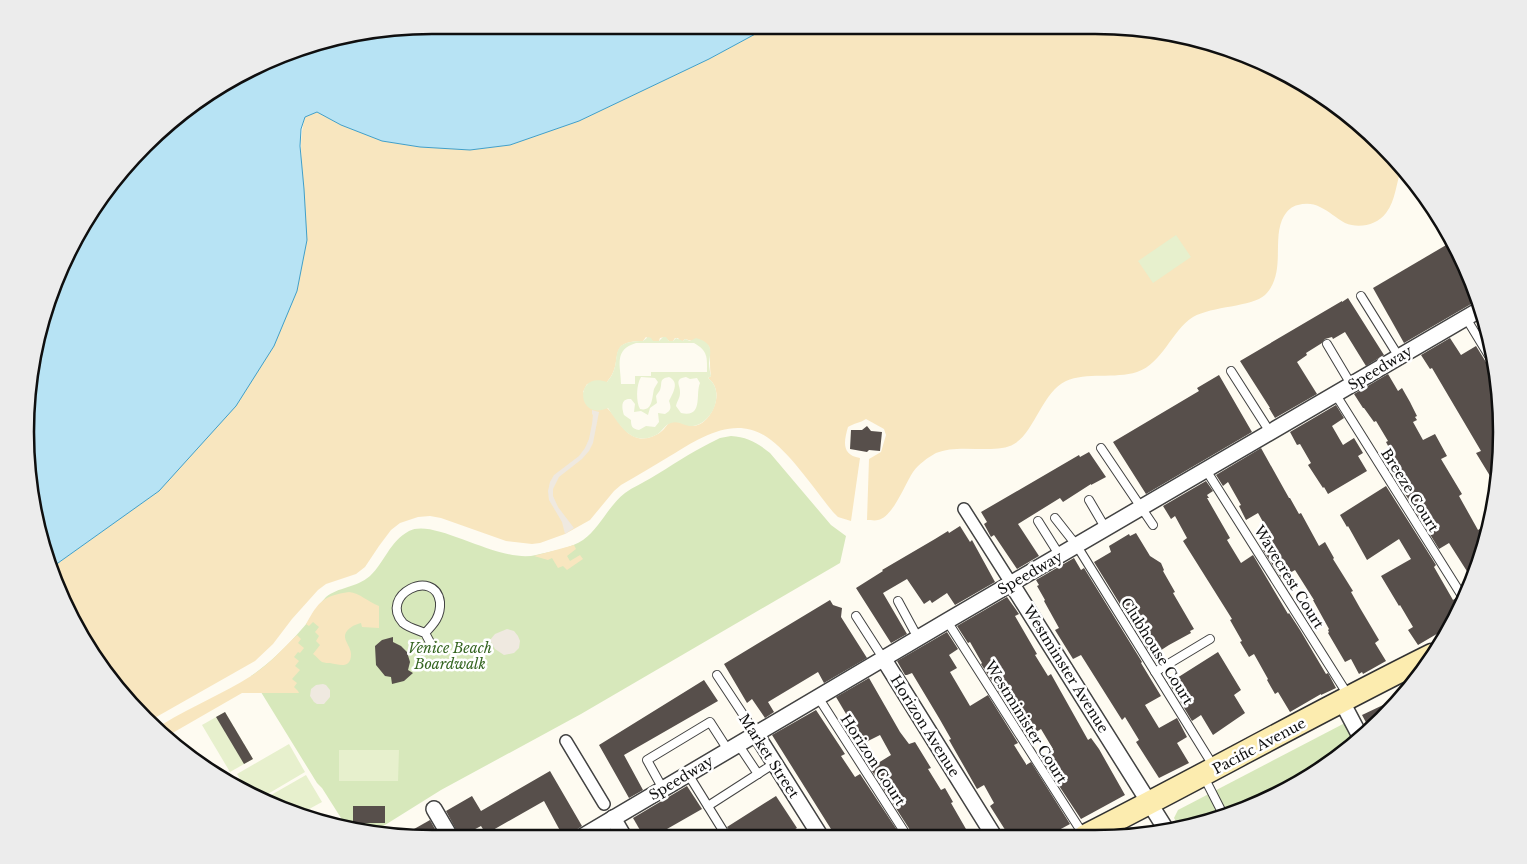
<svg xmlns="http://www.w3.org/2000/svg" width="1527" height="864" font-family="'Libre Baskerville',serif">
<rect width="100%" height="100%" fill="#fefbf1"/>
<!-- green -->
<g fill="#d7e8bb">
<path d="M731,436C747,437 758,443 770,453L831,525L846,536L840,563L581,714L441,790L385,825L365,831L348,829L322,788L317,783L251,676C270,663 286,647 301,630C311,620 316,607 326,597C338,587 356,588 370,576C385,562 389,542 409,531C434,517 499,564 536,555C549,552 572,548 583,540C600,528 608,506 625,493C633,487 643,483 651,478C671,466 690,453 710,443L720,438Z"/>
<polygon points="1343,724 1347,725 1356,742 1321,771 1226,817 1180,828 1174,818 1178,810"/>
</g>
<!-- sand -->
<g fill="#f8e6bf" fill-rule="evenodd">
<path d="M772,25L1121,26L1201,39L1299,80L1364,126L1402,167C1396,182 1396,200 1386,213C1377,225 1359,229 1345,223C1336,218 1329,211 1320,207C1313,203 1305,203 1298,205C1292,206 1287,211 1284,216C1271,238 1287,273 1265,295C1252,307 1212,306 1193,317C1171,331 1163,363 1137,372C1115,379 1086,372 1066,381C1043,391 1034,433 1014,444C996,455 959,443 936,453C927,458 919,464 913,472C905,484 893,517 878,520C875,521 870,520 867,520L869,459L881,452L886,435L884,429L866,419C860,423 854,423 848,427C844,441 841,455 860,458L851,521L838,517L833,512C815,490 793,457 771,440C737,413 701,437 670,456C654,466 638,475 621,485L614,491L590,520L565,534L540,543L532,544L506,541L441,518L430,516L418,517L400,523L391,530L379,546L365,567L356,574L326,584L318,590L292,619L273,644L255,661L151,720L126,700L56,587L51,568L159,491L304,189C302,165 298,141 305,117L317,112L341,125L382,141L420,147L470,150L510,145L579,121L709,59ZM646,337L652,341H659L660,338L665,337L669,341H673L675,338H678L680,341H683L685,339L709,346C711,357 709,365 711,376L708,378C712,381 715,385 716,391C719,403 708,425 694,426C686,426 679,420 671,422C667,424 666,427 663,430C657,436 646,440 638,438C622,433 619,420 608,409C602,402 591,397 583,392L587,384L607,382C626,361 604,341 643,341Z"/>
<polygon points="574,545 576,549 567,556 570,561 580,555 583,559 567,570 563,566 558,568 552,558 548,560 534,556"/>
<path d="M349,592C360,593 368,602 379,606V628L362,627L361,623C354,625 347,628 345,635C344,641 351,647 351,654C351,669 340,665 330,663C328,663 325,663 322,662C319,660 316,656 313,654L320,645L316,641L319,636L315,632L319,627L313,622L309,626L306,624C319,601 323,596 349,592Z"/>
<path d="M297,635L301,639L298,643L304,648L300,653L298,652L294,657L299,661L295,666L300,670L292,679L297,683L294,687L298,691L299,693H242L169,735L163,724C192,706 223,694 251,676C269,665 282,649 297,635Z"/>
</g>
<!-- pitch -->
<g fill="#e7f0cd" fill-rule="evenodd">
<polygon points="1176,235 1191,257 1153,283 1138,261"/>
<path d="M648,337L651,338L653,341H659L663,337H666L669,341H673L676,338L683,341L685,339L690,341L696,338C713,343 711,350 709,363C709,367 710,372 711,376L708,378C712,381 715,385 716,391C719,405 708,424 693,426C685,427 679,420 671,423C664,425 662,432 656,435C632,447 620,426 608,408C576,422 574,370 607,382C626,361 603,341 643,341ZM636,343H694C708,351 707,357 707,372H651V376H635V384H621C621,366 613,350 636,343ZM641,377L655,378L658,382C657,384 655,387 654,389C652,397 653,412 640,409C636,402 636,385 641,377ZM669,377C680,382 673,393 669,401C671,407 672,410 665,414L658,413L659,422L655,427L646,426L639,430C632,429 631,426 631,420L624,415C622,408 620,398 631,399L635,404L634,412L641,411L648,415L650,408L657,403L656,396C657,394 659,392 660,390C663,383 658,379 669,377ZM686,377L690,379L697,378L700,383C695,394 704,418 681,413L676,406C677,401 680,398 680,393C681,386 673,379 686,377Z"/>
<polygon points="225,712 253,759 230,772 202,725"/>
<polygon points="289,744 305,772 261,798 248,792 237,774"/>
<polygon points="339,750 399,750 398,781 339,781"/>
<polygon points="306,775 322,802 300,814 264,799"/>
</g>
<!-- plaza -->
<g fill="#efe9e0">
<polygon points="592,410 599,412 593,443 589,451 582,459 559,477 553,489 553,496 558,507 574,528 565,534 562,522 549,500 548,491 550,482 554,475 579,456 585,448 589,439 592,424 593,415 592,414"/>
<polygon points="507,629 514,631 518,636 520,641 519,648 514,653 504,655 495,649 490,640 495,634"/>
<polygon points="323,684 326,685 330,690 330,697 324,704 317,704 314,702 310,696 311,689 316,685"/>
</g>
<!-- water -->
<polygon fill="#b7e3f4" stroke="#419fc8" points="432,25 772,25 709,59 579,121 510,145 470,150 420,147 382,141 341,125 317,112 305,117 301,129 300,146 304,189 307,240 297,291 274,346 236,406 159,491 51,568 26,458 39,326 94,206 184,109 301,47"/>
<!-- building -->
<g fill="#574f4b">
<polygon points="1453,241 1460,252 1478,300 1404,343 1373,288"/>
<polygon points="1348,298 1384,355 1366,366 1345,332 1333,339 1332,337 1325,339 1322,343 1306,353 1307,355 1297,362 1317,394 1275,418 1269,408 1270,408 1240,361 1342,301 1342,302"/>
<polygon points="1450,338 1461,355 1476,346 1489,367 1495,369 1501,406 1498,489 1476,453 1481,451 1432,368 1430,369 1421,355"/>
<polygon points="1388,374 1398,391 1402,388 1410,402 1417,416 1415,417 1417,420 1413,422 1423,440 1435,434 1447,456 1441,459 1462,494 1459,496 1478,530 1483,527 1487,533 1480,563 1476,572 1470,576 1449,543 1439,549 1388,466 1396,461 1386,442 1388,441 1376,421 1374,422 1364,408 1363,408 1354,394"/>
<polygon points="1219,375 1252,432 1146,494 1113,442 1199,391 1197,388"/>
<polygon points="1336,405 1344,418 1332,426 1343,445 1354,438 1363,453 1358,456 1367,471 1328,494 1324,487 1323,488 1308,465 1311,463 1300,444 1297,445 1290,432"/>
<polygon points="867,426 871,431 882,432 880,451 869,450 867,452 850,449 851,430 862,430"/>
<polygon points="1261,448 1289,498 1290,498 1299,514 1301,513 1319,546 1325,542 1334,558 1333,559 1353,591 1351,592 1360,608 1379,640 1375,643 1386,661 1363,674 1362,672 1359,674 1351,659 1345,662 1328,633 1329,632 1328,630 1329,629 1313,600 1314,600 1295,570 1281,578 1263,550 1267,547 1263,540 1271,536 1258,513 1246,520 1239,506 1241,505 1228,482 1223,486 1216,475"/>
<polygon points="1089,452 1106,477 1091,485 1091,484 1063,502 1060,498 1018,524 1039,556 1017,569 994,535 991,537 984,524 987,522 981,512 1079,455 1080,457"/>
<polygon points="1206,481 1213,491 1207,495 1209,498 1207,498 1230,538 1227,540 1241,563 1253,555 1288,614 1289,613 1300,630 1326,674 1328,673 1336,688 1321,695 1321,694 1290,712 1278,692 1275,694 1267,680 1268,679 1254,654 1249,657 1240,642 1242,641 1230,620 1232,619 1183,541 1187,538 1175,516 1171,519 1163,506"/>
<polygon points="1386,486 1436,565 1434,567 1453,600 1456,598 1462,604 1452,625 1418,645 1408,630 1413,627 1400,605 1399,606 1381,576 1411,559 1399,539 1367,560 1348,526 1347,527 1340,515"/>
<polygon points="960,526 970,542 972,540 995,582 955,605 947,593 932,603 930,600 924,604 907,579 883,593 907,634 891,643 856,588 883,571 882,570 935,539 948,531 949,533"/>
<polygon points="1136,533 1150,556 1161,563 1164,570 1163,571 1175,592 1173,593 1194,629 1190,631 1191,633 1169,645 1152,656 1094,562 1111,552 1109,546 1129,534 1130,536"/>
<polygon points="1074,558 1081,570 1084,568 1142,662 1141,663 1161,696 1145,705 1159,728 1177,718 1187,737 1177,743 1189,763 1159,778 1136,742 1139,740 1125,717 1122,720 1081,655 1073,659 1055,630 1059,628 1044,601 1045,600 1037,586 1039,585 1036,580"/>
<polygon points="1007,597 1019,614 1015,616 1037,654 1035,655 1048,676 1051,674 1088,740 1091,738 1099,749 1125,795 1081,819 1040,757 1053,749 1041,729 1028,737 981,664 982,663 970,642 968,643 957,626"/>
<polygon points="830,600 833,605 842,608 841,617 867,658 824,683 818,672 768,702 774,712 765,718 752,699 747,703 724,664"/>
<polygon points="947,632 958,649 949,655 957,668 950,672 970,706 988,695 1018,743 1014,745 1026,764 1026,765 1031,762 1070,824 1048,836 1009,836 990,806 994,803 984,785 977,789 949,740 951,739 939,718 912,673 907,675 905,675 897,661"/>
<polygon points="393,637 393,642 401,646 407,652 410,662 408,670 413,673 404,681 392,684 391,677 385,676 376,665 375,646 382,640"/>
<polygon points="1218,652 1241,690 1234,695 1245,713 1213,735 1201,715 1192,721 1169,683"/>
<polygon points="869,678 900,732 909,744 915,742 931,768 928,769 941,790 945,788 953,802 951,803 970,836 913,836 912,833 870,768 891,755 880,735 860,745 851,731 855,729 836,697"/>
<polygon points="704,680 718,701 624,755 643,790 629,798 599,745"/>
<polygon points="1400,697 1383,720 1370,730 1362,715"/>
<polygon points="816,710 845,754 841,756 855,777 860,774 901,836 836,837 772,735"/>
<polygon points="225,712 253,759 244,764 216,717"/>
<polygon points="550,771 582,826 564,838 544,801 486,834 481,826 460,837 446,811 472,796 481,811"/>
<polygon points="687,786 702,809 653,837 644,837 633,818"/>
<polygon points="776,796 797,828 792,831 795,837 734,837 727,827"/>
<rect x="353" y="806" width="32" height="17"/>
<polygon points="430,820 440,838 400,837"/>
</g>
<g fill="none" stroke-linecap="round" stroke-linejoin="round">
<!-- service casing -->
<g stroke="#424242" stroke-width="10">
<g id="service">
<polyline points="1361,296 1399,357"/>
<polyline points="1466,318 1494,364"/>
<polyline points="1327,344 1352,386"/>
<polyline points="1231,371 1270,432"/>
<polyline points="1336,395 1464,599"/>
<polyline points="1101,448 1153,525"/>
<polyline points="1206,470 1348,695"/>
<polyline points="1089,500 1106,529"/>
<polyline points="1055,518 1077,546 1214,767"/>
<polyline points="1038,521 1060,556"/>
<polyline points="898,601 918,638"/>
<polyline points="856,616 883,658"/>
<polyline points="947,621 1083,834"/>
<path d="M425,633C434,624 441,616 440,602C435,567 378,595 403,623C409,628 418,630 425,633L432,646"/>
<polyline points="1155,672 1210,639"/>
<polyline points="717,675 756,734"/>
<polyline points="818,697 907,836"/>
<polyline points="738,744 758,774"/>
<polyline points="688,774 727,837"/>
<polyline points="1204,777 1225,818"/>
<polyline points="663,789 647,760 710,722 728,750"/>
<polyline points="708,806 775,763"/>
</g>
</g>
<!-- pedestrian casing -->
<g stroke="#424242" stroke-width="14">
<g id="pedestrian">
<polyline points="964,509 1011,583"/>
<polyline points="566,741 604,804"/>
</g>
</g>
<!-- minor casing -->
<g stroke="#424242" stroke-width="18">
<g id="minor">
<polyline points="1011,583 1167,831"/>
<polyline points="883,658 994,836"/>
<polyline points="1342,702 1361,738"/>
<polyline points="756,734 821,837"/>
<polyline points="434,809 451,838"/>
<polyline points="613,818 624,837"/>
<polyline points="580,838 947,621 1481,309"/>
</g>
</g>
<!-- secondary casing -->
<g stroke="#313131" stroke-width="25">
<path id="secondary" d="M1085,836C1201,777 1315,713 1432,655"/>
</g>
<!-- service -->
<use href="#service" stroke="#fff" stroke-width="8"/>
<!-- pedestrian -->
<use href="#pedestrian" stroke="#fff" stroke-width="11"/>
<!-- minor -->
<use href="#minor" stroke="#fff" stroke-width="15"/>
<!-- secondary -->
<use href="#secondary" stroke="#fcecaf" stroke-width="22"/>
</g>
<g text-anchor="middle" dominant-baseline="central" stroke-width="5" stroke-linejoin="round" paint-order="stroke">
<!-- street labels -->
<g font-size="14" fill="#0f0f0f" stroke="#fff">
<text transform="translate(1380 368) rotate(-31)">Speedway</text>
<text transform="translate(1410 490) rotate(58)">Breeze Court</text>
<text transform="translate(1030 573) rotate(-30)">Speedway</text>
<text transform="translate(1289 577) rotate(58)">Wavecrest Court</text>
<text transform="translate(1157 651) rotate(58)">Clubhouse Court</text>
<text transform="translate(1066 669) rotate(58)">Westminster Avenue</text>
<text transform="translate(1026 722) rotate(58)">Westminister Court</text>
<text transform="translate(925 726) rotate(58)">Horizon Avenue</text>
<text transform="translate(1259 746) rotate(-28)">Pacific Avenue</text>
<text transform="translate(769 756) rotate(57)">Market Street</text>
<text transform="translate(873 760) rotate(57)">Horizon Court</text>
<text transform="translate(681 778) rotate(-31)">Speedway</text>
</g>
<!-- park labels -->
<g font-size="14" font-style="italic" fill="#356521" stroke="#fff">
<text x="450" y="648">Venice Beach<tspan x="450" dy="16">Boardwalk</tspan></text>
</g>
</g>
<!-- crop -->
<path d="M0 0H1527V864H0ZM432 34H1095A398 398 0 0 1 1493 432V432A398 398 0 0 1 1095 830H432A398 398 0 0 1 34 432V432A398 398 0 0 1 432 34Z" fill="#ececec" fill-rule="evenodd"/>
<path fill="none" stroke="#0f0f0f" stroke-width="2.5" d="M432 34H1095A398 398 0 0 1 1493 432V432A398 398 0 0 1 1095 830H432A398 398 0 0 1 34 432V432A398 398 0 0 1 432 34Z"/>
</svg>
